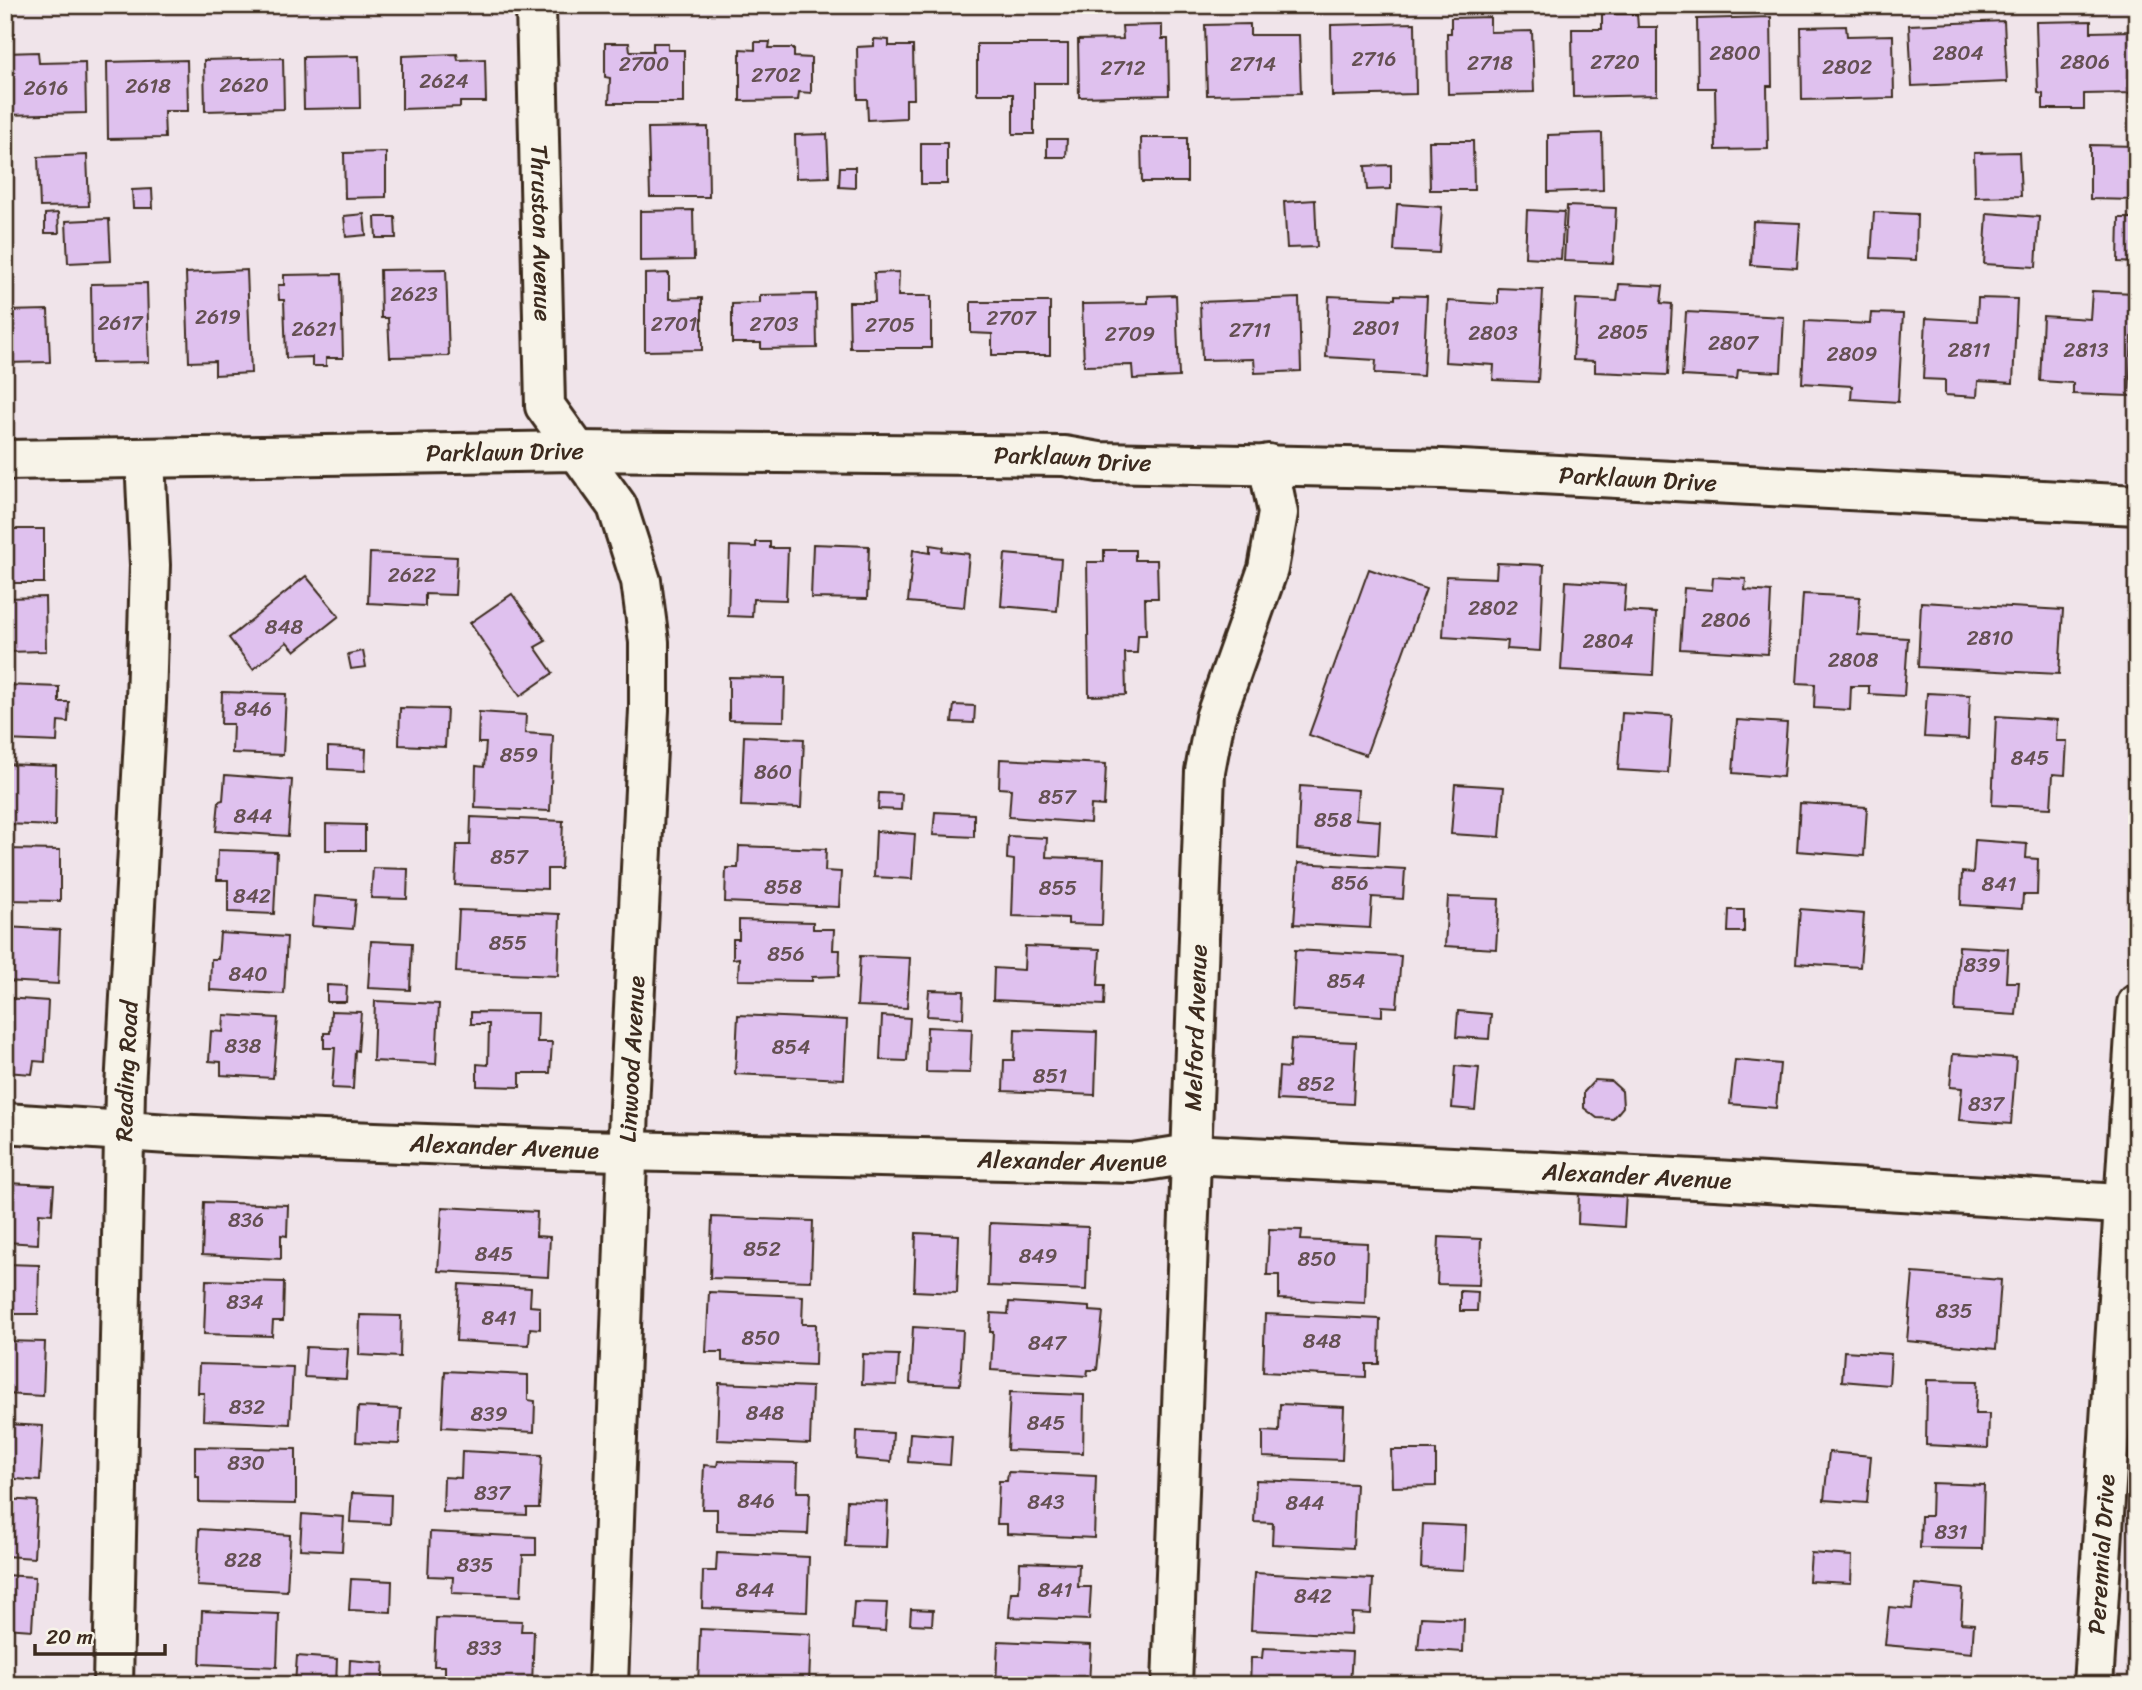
<svg xmlns="http://www.w3.org/2000/svg" width="2142" height="1690" font-family="Sriracha,sans-serif">
<rect width="100%" height="100%" fill="#f0e4ea"/>
<filter id="ink" filterUnits="userSpaceOnUse"><feTurbulence type="fractalNoise" baseFrequency=".0143" numOctaves="2"/><feDisplacementMap in="SourceGraphic" scale="14" xChannelSelector="R" yChannelSelector="G"/><feConvolveMatrix kernelMatrix="1 2 1 2 8 2 1 2 1" color-interpolation-filters="sRGB"/></filter>
<g filter="url(#ink)">
<!-- building -->
<g fill="#dfc1ee" stroke="#3b2a1e" stroke-width="2">
<polygon points="1602,14 1637,14 1638,27 1657,27 1657,95 1573,97 1572,29 1602,29"/>
<polygon points="1490,17 1490,32 1532,31 1534,92 1448,94 1447,33 1451,33 1451,18"/>
<polygon points="1771,17 1772,86 1767,86 1768,149 1716,150 1715,88 1698,88 1697,19"/>
<polygon points="2004,21 2007,82 1912,86 1909,25"/>
<polygon points="2091,21 2091,32 2133,31 2134,93 2084,94 2084,109 2043,109 2043,94 2038,93 2036,22"/>
<polygon points="1415,23 1416,94 1332,96 1331,25"/>
<polygon points="1250,24 1250,35 1299,35 1301,93 1207,95 1205,25"/>
<polygon points="1162,25 1162,39 1168,39 1169,95 1079,97 1078,40 1123,39 1122,26"/>
<polygon points="1846,26 1847,36 1893,35 1894,98 1802,100 1801,27"/>
<polygon points="874,39 889,40 889,46 913,46 914,99 906,99 906,118 868,120 867,99 858,99 857,47 874,46"/>
<polygon points="755,42 770,42 769,48 794,48 794,57 811,58 811,93 799,92 798,100 740,101 740,49 755,50"/>
<polygon points="605,43 629,43 630,51 653,51 653,43 668,43 668,50 684,50 684,103 609,103 610,78 605,77"/>
<polygon points="977,44 1068,44 1068,83 1034,83 1034,134 1013,134 1013,94 977,94"/>
<polygon points="38,52 39,63 85,62 86,113 5,115 5,53"/>
<polygon points="457,54 458,60 485,59 486,102 460,102 460,107 402,109 402,56"/>
<polygon points="359,56 360,108 304,109 303,57"/>
<polygon points="283,58 284,109 205,111 204,60"/>
<polygon points="187,60 188,111 164,111 165,138 108,139 107,62"/>
<polygon points="708,127 709,197 650,197 648,128"/>
<polygon points="1602,133 1603,190 1548,192 1548,135"/>
<polygon points="827,134 829,177 796,178 795,135"/>
<polygon points="1141,138 1187,138 1187,182 1142,182"/>
<polygon points="1047,139 1067,139 1066,157 1047,157"/>
<polygon points="1429,141 1473,141 1474,190 1430,190"/>
<rect x="921" y="143" width="26" height="41"/>
<polygon points="2090,145 2137,146 2137,200 2090,199"/>
<polygon points="386,152 386,197 345,198 344,153"/>
<polygon points="2019,152 2021,196 1975,197 1974,153"/>
<polygon points="87,155 89,206 40,207 38,157"/>
<polygon points="1391,165 1391,189 1367,190 1365,166"/>
<polygon points="840,167 855,167 855,188 839,187"/>
<polygon points="152,189 153,208 133,208 132,190"/>
<polygon points="1315,200 1317,247 1287,248 1284,202"/>
<polygon points="1397,204 1442,207 1439,253 1394,251"/>
<polygon points="1567,206 1616,208 1613,263 1564,261"/>
<polygon points="693,210 694,260 640,261 640,211"/>
<polygon points="1527,210 1564,212 1561,259 1525,257"/>
<polygon points="1874,212 1917,214 1916,260 1871,258"/>
<polygon points="58,213 59,233 45,233 45,214"/>
<polygon points="1987,213 2039,217 2036,267 1984,264"/>
<polygon points="364,214 366,235 346,237 344,216"/>
<polygon points="375,217 395,217 396,238 376,238"/>
<polygon points="2119,218 2137,218 2137,263 2118,262"/>
<polygon points="109,219 111,261 68,263 66,221"/>
<polygon points="1753,221 1800,223 1797,268 1751,265"/>
<polygon points="446,269 449,356 390,357 388,318 381,318 380,270"/>
<polygon points="247,270 251,373 215,375 215,361 189,362 186,273"/>
<polygon points="899,272 898,296 931,296 931,348 850,348 849,302 875,302 874,273"/>
<polygon points="669,273 669,299 702,298 702,350 645,351 645,274"/>
<polygon points="341,274 343,358 326,358 326,366 312,366 312,357 286,358 284,300 279,300 278,285 284,285 284,275"/>
<polygon points="147,283 149,362 92,363 91,284"/>
<polygon points="1619,284 1663,286 1661,303 1672,304 1668,375 1595,372 1595,361 1573,360 1576,299 1617,301"/>
<polygon points="1498,288 1543,290 1538,382 1493,380 1494,365 1445,362 1448,301 1498,304"/>
<polygon points="2092,291 2134,293 2129,396 2073,394 2073,383 2040,381 2043,316 2090,319"/>
<polygon points="816,294 817,348 761,349 761,343 732,343 732,304 760,303 760,295"/>
<polygon points="1176,295 1179,377 1133,379 1132,365 1084,366 1082,304 1148,303 1148,296"/>
<polygon points="1395,295 1427,296 1423,376 1375,373 1376,360 1326,357 1329,296 1395,299"/>
<polygon points="1299,298 1301,371 1255,373 1254,359 1202,360 1200,302"/>
<polygon points="1978,298 2017,299 2013,383 1978,381 1977,397 1945,395 1945,380 1923,379 1926,318 1977,321"/>
<polygon points="971,302 1050,302 1050,355 992,355 992,334 971,333"/>
<polygon points="48,310 50,362 5,363 5,311"/>
<polygon points="1686,312 1784,317 1781,372 1738,370 1737,379 1682,376"/>
<polygon points="1871,313 1903,314 1898,402 1851,399 1852,386 1802,383 1805,321 1870,324"/>
<rect x="5" y="529" width="39" height="54"/>
<polygon points="756,542 770,542 770,548 788,548 786,600 753,599 752,617 728,616 730,546 756,547"/>
<polygon points="813,544 869,546 867,599 811,598"/>
<polygon points="930,545 943,547 942,551 969,554 964,607 908,602 913,550 930,553"/>
<polygon points="1104,550 1135,550 1135,560 1157,560 1158,598 1145,598 1146,635 1138,635 1137,653 1125,653 1126,695 1089,696 1087,562 1104,562"/>
<polygon points="370,553 457,557 455,595 425,594 425,606 368,603"/>
<polygon points="1005,554 1061,559 1057,611 1001,606"/>
<polygon points="1497,563 1544,565 1540,651 1507,649 1508,641 1443,637 1446,576 1496,578"/>
<polygon points="1369,569 1426,589 1366,755 1309,735"/>
<polygon points="306,576 339,616 295,651 287,642 253,669 229,638"/>
<polygon points="1713,577 1746,579 1745,590 1771,592 1768,654 1680,649 1684,588 1712,590"/>
<polygon points="1566,581 1626,585 1624,611 1656,613 1653,675 1561,670"/>
<polygon points="512,594 546,641 535,647 553,673 520,696 470,623"/>
<polygon points="1803,594 1860,597 1858,635 1908,638 1904,696 1869,694 1869,686 1851,686 1850,710 1814,708 1815,684 1797,683"/>
<polygon points="45,597 46,651 5,652 5,598"/>
<polygon points="1921,602 2063,610 2059,674 1918,667"/>
<polygon points="363,651 366,667 351,669 348,654"/>
<polygon points="729,677 785,678 784,721 729,720"/>
<polygon points="5,685 59,687 59,702 69,702 68,722 58,721 57,742 5,740"/>
<polygon points="222,692 286,694 283,755 232,753 233,724 221,724"/>
<polygon points="1927,693 1970,695 1968,739 1924,737"/>
<polygon points="954,705 975,706 974,723 952,722"/>
<polygon points="400,708 447,709 445,747 399,745"/>
<polygon points="479,712 526,715 525,733 553,735 550,811 475,808 476,766 484,767 486,743 478,743"/>
<polygon points="1622,713 1672,716 1668,773 1618,770"/>
<polygon points="1996,716 2057,720 2056,741 2067,741 2065,775 2053,774 2051,808 1992,805"/>
<polygon points="1737,720 1787,723 1783,777 1733,773"/>
<polygon points="744,736 804,739 801,808 741,806"/>
<polygon points="328,747 366,749 365,771 328,769"/>
<polygon points="1000,759 1106,764 1104,806 1091,805 1090,823 1009,817 1011,789 999,788"/>
<polygon points="5,764 56,766 55,826 5,824"/>
<polygon points="225,775 292,780 288,836 216,831 219,801 223,800"/>
<polygon points="1455,784 1504,787 1500,837 1451,834"/>
<polygon points="1300,786 1358,790 1356,819 1380,821 1378,855 1297,849"/>
<polygon points="879,793 902,794 901,810 878,809"/>
<polygon points="1800,803 1867,807 1864,856 1797,851"/>
<polygon points="935,812 974,814 974,837 933,835"/>
<polygon points="471,817 563,821 561,869 547,869 547,889 455,885 457,845 470,845"/>
<polygon points="326,824 365,825 365,850 326,850"/>
<polygon points="876,831 915,834 912,879 874,877"/>
<polygon points="1008,836 1047,838 1046,857 1104,859 1102,925 1068,924 1068,918 1012,916 1014,860 1007,859"/>
<polygon points="1975,840 2027,844 2026,858 2038,859 2037,895 2023,895 2022,909 1961,905 1962,872 1973,873"/>
<polygon points="739,846 826,849 825,871 841,872 839,907 725,902 726,868 738,868"/>
<polygon points="5,849 60,850 60,901 5,900"/>
<polygon points="218,850 277,852 274,914 228,912 228,880 217,880"/>
<polygon points="1298,863 1405,869 1403,899 1372,897 1370,928 1294,924"/>
<polygon points="373,868 408,869 407,899 371,898"/>
<polygon points="314,896 356,899 353,929 312,926"/>
<polygon points="1448,897 1499,899 1496,949 1445,946"/>
<polygon points="1800,909 1864,914 1860,967 1796,963"/>
<polygon points="459,910 560,914 558,976 456,972"/>
<polygon points="1729,910 1744,910 1744,932 1728,932"/>
<polygon points="739,920 813,922 813,929 834,929 833,950 840,950 839,976 812,977 812,981 738,980 739,958 733,959 733,939 739,939"/>
<polygon points="5,927 60,930 58,984 5,981"/>
<polygon points="220,933 287,937 284,994 210,990 211,959 218,959"/>
<polygon points="371,941 412,943 410,990 368,988"/>
<polygon points="1025,946 1100,949 1098,985 1105,985 1104,1005 993,1000 994,968 1024,970"/>
<polygon points="1959,946 2008,949 2006,982 2019,982 2016,1015 1955,1011"/>
<polygon points="1295,950 1401,956 1397,1007 1382,1006 1382,1016 1292,1010"/>
<polygon points="860,956 910,958 907,1008 857,1006"/>
<polygon points="327,985 347,986 346,1002 327,1002"/>
<polygon points="929,990 964,991 963,1018 927,1016"/>
<polygon points="5,998 48,1001 45,1062 34,1061 32,1074 5,1072"/>
<polygon points="375,1001 439,1004 436,1064 373,1061"/>
<polygon points="331,1011 361,1012 358,1051 355,1050 353,1089 332,1088 335,1048 324,1048 324,1033 330,1033"/>
<polygon points="1458,1011 1491,1014 1489,1039 1456,1037"/>
<polygon points="471,1012 538,1013 537,1042 552,1042 550,1073 520,1073 520,1087 477,1086 477,1064 488,1065 489,1024 471,1024"/>
<polygon points="224,1015 278,1018 273,1078 221,1075 221,1062 209,1061 211,1031 223,1032"/>
<polygon points="738,1015 847,1020 844,1079 735,1074"/>
<polygon points="882,1016 910,1018 907,1061 880,1060"/>
<polygon points="927,1027 972,1029 970,1073 926,1072"/>
<polygon points="1015,1029 1097,1032 1095,1095 1003,1091 1004,1060 1014,1060"/>
<polygon points="1291,1039 1356,1042 1353,1104 1277,1100 1279,1067 1289,1068"/>
<polygon points="1953,1054 2016,1058 2011,1124 1959,1120 1962,1088 1950,1087"/>
<polygon points="1735,1060 1780,1064 1776,1108 1730,1104"/>
<polygon points="1455,1066 1479,1068 1475,1110 1452,1108"/>
<polygon points="1595,1080 1611,1081 1622,1091 1623,1107 1613,1119 1597,1118 1584,1108 1584,1092"/>
<polygon points="5,1183 54,1185 52,1214 39,1213 38,1244 5,1242"/>
<polygon points="1579,1191 1626,1193 1624,1227 1578,1224"/>
<polygon points="204,1202 288,1205 287,1236 281,1235 281,1259 202,1255"/>
<polygon points="442,1207 537,1212 536,1236 550,1237 548,1277 438,1271"/>
<polygon points="712,1217 813,1221 811,1281 710,1278"/>
<polygon points="990,1223 1088,1227 1086,1290 988,1286"/>
<polygon points="1269,1229 1302,1230 1301,1240 1367,1243 1365,1303 1279,1299 1279,1275 1267,1275"/>
<polygon points="916,1233 959,1235 957,1293 914,1291"/>
<polygon points="1439,1237 1481,1239 1479,1285 1437,1284"/>
<polygon points="5,1264 39,1265 38,1314 5,1314"/>
<polygon points="1913,1273 2001,1280 1996,1349 1907,1341"/>
<polygon points="206,1280 284,1282 283,1321 273,1321 272,1336 204,1334"/>
<polygon points="459,1284 531,1288 530,1306 540,1307 540,1329 530,1328 529,1345 456,1341"/>
<polygon points="1460,1291 1478,1292 1477,1311 1460,1311"/>
<polygon points="709,1292 803,1296 802,1324 816,1324 815,1365 722,1361 722,1352 706,1352"/>
<polygon points="1009,1302 1089,1307 1089,1311 1103,1312 1097,1370 1088,1370 1087,1376 991,1370 993,1332 990,1332 991,1313 1008,1314"/>
<polygon points="1265,1314 1380,1319 1379,1364 1366,1364 1366,1377 1263,1372"/>
<polygon points="360,1315 401,1316 400,1357 359,1355"/>
<polygon points="913,1327 963,1330 960,1385 910,1383"/>
<polygon points="5,1341 45,1342 43,1396 5,1394"/>
<polygon points="306,1347 348,1349 346,1379 304,1377"/>
<polygon points="1844,1351 1891,1354 1889,1385 1842,1381"/>
<polygon points="863,1354 899,1355 897,1385 862,1384"/>
<polygon points="199,1364 293,1367 290,1424 203,1420 204,1393 198,1393"/>
<polygon points="445,1371 528,1375 528,1400 535,1401 534,1432 442,1427"/>
<polygon points="1927,1380 1977,1381 1975,1414 1989,1414 1988,1448 1926,1445"/>
<polygon points="719,1383 812,1387 810,1444 717,1440"/>
<polygon points="1010,1392 1084,1395 1083,1453 1007,1450"/>
<polygon points="1280,1404 1344,1407 1342,1460 1263,1457 1263,1431 1279,1432"/>
<polygon points="358,1407 401,1409 399,1444 356,1442"/>
<polygon points="5,1424 43,1426 40,1481 5,1478"/>
<polygon points="857,1431 893,1433 891,1462 856,1459"/>
<polygon points="910,1433 952,1436 950,1465 908,1462"/>
<polygon points="195,1447 296,1449 296,1504 199,1502 199,1476 195,1476"/>
<polygon points="1391,1450 1436,1450 1436,1486 1392,1487"/>
<polygon points="462,1451 542,1455 539,1508 527,1508 527,1515 443,1512 444,1477 461,1478"/>
<polygon points="1829,1452 1871,1456 1867,1503 1824,1500"/>
<polygon points="718,1461 798,1463 797,1492 810,1492 808,1534 717,1531 717,1509 702,1509 704,1465 717,1466"/>
<polygon points="1008,1472 1096,1476 1094,1538 1007,1534 1007,1524 997,1524 999,1481 1007,1481"/>
<polygon points="1256,1480 1356,1484 1353,1548 1272,1544 1273,1523 1254,1522"/>
<polygon points="1932,1483 1984,1485 1982,1549 1920,1548 1921,1516 1931,1516"/>
<polygon points="352,1493 391,1495 390,1524 350,1522"/>
<polygon points="5,1499 37,1501 34,1558 5,1556"/>
<polygon points="847,1500 888,1502 886,1547 845,1546"/>
<polygon points="302,1514 344,1517 342,1551 300,1549"/>
<polygon points="1423,1524 1466,1526 1464,1570 1421,1568"/>
<polygon points="199,1529 290,1535 287,1591 197,1586"/>
<polygon points="430,1532 536,1537 536,1555 523,1555 521,1596 452,1593 453,1577 428,1576"/>
<polygon points="717,1553 809,1557 807,1612 702,1608 703,1571 716,1571"/>
<polygon points="1811,1553 1852,1556 1851,1583 1809,1581"/>
<polygon points="1020,1562 1079,1564 1078,1587 1091,1587 1089,1620 1009,1617 1011,1592 1019,1592"/>
<polygon points="1254,1573 1373,1579 1371,1614 1352,1613 1351,1635 1251,1630"/>
<polygon points="5,1575 35,1577 32,1630 5,1628"/>
<polygon points="351,1579 392,1581 391,1612 349,1610"/>
<polygon points="1915,1584 1963,1589 1961,1623 1974,1624 1972,1653 1885,1645 1889,1607 1912,1609"/>
<polygon points="854,1602 887,1603 885,1631 852,1629"/>
<polygon points="911,1609 933,1610 932,1625 910,1624"/>
<polygon points="202,1611 279,1614 277,1667 200,1664"/>
<polygon points="1421,1617 1464,1619 1463,1652 1418,1649"/>
<polygon points="436,1618 522,1621 521,1631 534,1631 532,1685 445,1682 445,1666 434,1666"/>
<polygon points="700,1629 811,1634 809,1685 698,1685"/>
<polygon points="998,1641 1091,1645 1089,1685 996,1685"/>
<polygon points="1263,1648 1352,1652 1350,1685 1250,1685 1251,1658 1262,1658"/>
<polygon points="297,1656 337,1659 336,1685 295,1684"/>
<polygon points="350,1660 384,1663 382,1685 349,1685"/>
<polygon points="848,1679 885,1681 885,1685 848,1685"/>
</g>
<g fill="none" stroke-linecap="round" stroke-linejoin="round">
<!-- street casing -->
<g stroke="#3b2a1e" stroke-width="44">
<g id="street">
<path id="s1" d="M536,5L545,406L617,506L641,581L649,642V710L629,1107L608,1685"/>
<path id="s2" d="M5,460L575,451L1064,456L1099,462L1442,469L2137,505"/>
<path id="s3" d="M5,1123L169,1134L580,1150L1133,1163L1190,1154L1715,1180L2137,1205"/>
<path id="s4" d="M113,1685L125,1089L146,702L150,565L145,458"/>
<path id="s5" d="M1172,1685L1205,771L1215,718L1268,569L1278,513L1268,464"/>
<path id="s6" d="M2093,1685L2137,1004"/>
</g>
</g>
<!-- street -->
<use href="#street" stroke="#f7f3e8" stroke-width="38"/>
</g>
</g>
<g text-anchor="middle" dominant-baseline="central" stroke-width="7" stroke-linejoin="round" paint-order="stroke">
<!-- number labels -->
<g font-size="21" fill="#645052">
<text x="1735" y="53">2800</text>
<text x="1958" y="53">2804</text>
<text x="1374" y="59">2716</text>
<text x="1615" y="62">2720</text>
<text x="2085" y="62">2806</text>
<text x="1490" y="63">2718</text>
<text x="644" y="64">2700</text>
<text x="1253" y="64">2714</text>
<text x="1847" y="67">2802</text>
<text x="1123" y="68">2712</text>
<text x="776" y="75">2702</text>
<text x="444" y="81">2624</text>
<text x="244" y="85">2620</text>
<text x="148" y="86">2618</text>
<text x="46" y="88">2616</text>
<text x="414" y="294">2623</text>
<text x="218" y="317">2619</text>
<text x="1011" y="318">2707</text>
<text x="120" y="323">2617</text>
<text x="674" y="324">2701</text>
<text x="774" y="324">2703</text>
<text x="890" y="325">2705</text>
<text x="1376" y="328">2801</text>
<text x="314" y="329">2621</text>
<text x="1250" y="330">2711</text>
<text x="1623" y="332">2805</text>
<text x="1493" y="333">2803</text>
<text x="1130" y="334">2709</text>
<text x="1733" y="343">2807</text>
<text x="1969" y="350">2811</text>
<text x="2086" y="350">2813</text>
<text x="1852" y="354">2809</text>
<text x="412" y="575">2622</text>
<text x="1493" y="608">2802</text>
<text x="1726" y="620">2806</text>
<text x="284" y="627">848</text>
<text x="1990" y="638">2810</text>
<text x="1608" y="641">2804</text>
<text x="1853" y="660">2808</text>
<text x="253" y="709">846</text>
<text x="519" y="755">859</text>
<text x="2030" y="758">845</text>
<text x="773" y="772">860</text>
<text x="1057" y="797">857</text>
<text x="253" y="816">844</text>
<text x="1333" y="820">858</text>
<text x="509" y="857">857</text>
<text x="1350" y="883">856</text>
<text x="1999" y="884">841</text>
<text x="783" y="887">858</text>
<text x="1058" y="888">855</text>
<text x="252" y="896">842</text>
<text x="508" y="943">855</text>
<text x="786" y="954">856</text>
<text x="1982" y="965">839</text>
<text x="248" y="974">840</text>
<text x="1346" y="981">854</text>
<text x="243" y="1046">838</text>
<text x="791" y="1047">854</text>
<text x="1050" y="1076">851</text>
<text x="1316" y="1084">852</text>
<text x="1986" y="1104">837</text>
<text x="246" y="1220">836</text>
<text x="762" y="1249">852</text>
<text x="494" y="1254">845</text>
<text x="1038" y="1256">849</text>
<text x="1317" y="1259">850</text>
<text x="245" y="1302">834</text>
<text x="1954" y="1311">835</text>
<text x="499" y="1318">841</text>
<text x="761" y="1338">850</text>
<text x="1322" y="1341">848</text>
<text x="1047" y="1343">847</text>
<text x="247" y="1407">832</text>
<text x="765" y="1413">848</text>
<text x="489" y="1414">839</text>
<text x="1046" y="1423">845</text>
<text x="246" y="1463">830</text>
<text x="492" y="1493">837</text>
<text x="756" y="1501">846</text>
<text x="1046" y="1502">843</text>
<text x="1305" y="1503">844</text>
<text x="1951" y="1532">831</text>
<text x="243" y="1560">828</text>
<text x="475" y="1565">835</text>
<text x="755" y="1590">844</text>
<text x="1055" y="1590">841</text>
<text x="1313" y="1596">842</text>
<text x="484" y="1648">833</text>
</g>
<!-- street labels -->
<g font-size="24" fill="#3b2a1e" stroke="#f7f3e8">
<text stroke="none"><textPath href="#s1" startOffset="228">Thruston Avenue</textPath></text>
<text stroke="none"><textPath href="#s2" startOffset="500">Parklawn Drive</textPath></text>
<text stroke="none"><textPath href="#s2" startOffset="1068">Parklawn Drive</textPath></text>
<text stroke="none"><textPath href="#s2" startOffset="1634">Parklawn Drive</textPath></text>
<text stroke="none"><textPath href="#s5" startOffset="658">Melford Avenue</textPath></text>
<text transform="translate(632 1059) rotate(-87)">Linwood Avenue</text>
<text stroke="none"><textPath href="#s4" startOffset="614">Reading Road</textPath></text>
<text stroke="none"><textPath href="#s3" startOffset="500">Alexander Avenue</textPath></text>
<text stroke="none"><textPath href="#s3" startOffset="1068">Alexander Avenue</textPath></text>
<text stroke="none"><textPath href="#s3" startOffset="1634">Alexander Avenue</textPath></text>
<text stroke="none"><textPath href="#s6" startOffset="131">Perennial Drive</textPath></text>
</g>
</g>
<!-- margin -->
<rect width="2142" height="1690" fill="none" stroke="#f7f3e8" stroke-width="28"/>
<rect x="14" y="14" width="2114" height="1662" fill="none" stroke="#3b2a1e" stroke-width="2.5" filter="url(#ink)"/>
<!-- scale -->
<path d="M35 1644v10h130v-10" fill="none" stroke="#3b2a1e" stroke-width="3.5"/>
<text x="46" y="1644" font-size="21" fill="#3b2a1e" stroke="#f7f3e8" stroke-width="5" paint-order="stroke">20 m</text>
</svg>
